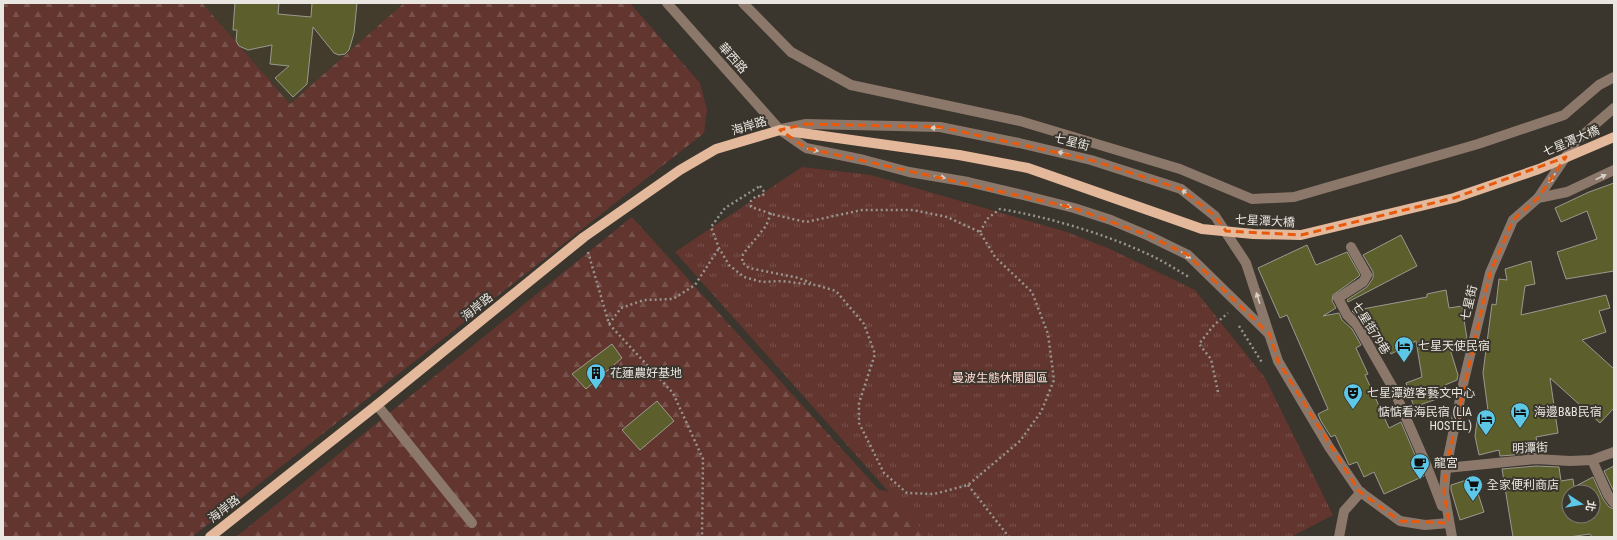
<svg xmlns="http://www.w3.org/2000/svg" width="1617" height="540" font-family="'Roboto Condensed','Noto Sans TC',sans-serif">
<defs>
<pattern id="forest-firs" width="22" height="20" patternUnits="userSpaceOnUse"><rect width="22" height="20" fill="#62352f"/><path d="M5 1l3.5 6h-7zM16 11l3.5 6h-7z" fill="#78524d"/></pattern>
<pattern id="park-tufts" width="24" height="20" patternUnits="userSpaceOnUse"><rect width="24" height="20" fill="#62352f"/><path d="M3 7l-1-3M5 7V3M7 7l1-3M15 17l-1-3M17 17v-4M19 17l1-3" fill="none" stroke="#78524d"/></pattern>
</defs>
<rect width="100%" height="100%" fill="#3a352d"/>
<!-- built -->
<polygon fill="#433c2d" points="202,3 404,3 290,104"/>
<!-- forest -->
<g fill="url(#forest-firs)">
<polygon points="3,3 202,3 290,104 404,3 630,3 700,83 707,110 704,133 192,537 3,537"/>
<polygon points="632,217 878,489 918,500 1068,537 236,537"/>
</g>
<!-- park -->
<polygon fill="url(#park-tufts)" points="802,167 871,175 1067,232 1110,249 1195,290 1265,378 1333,515 1291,537 929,537 675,252"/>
<!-- building -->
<g fill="#5c5f2b" stroke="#999a90" fill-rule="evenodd">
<polygon points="235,3 279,3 278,14 311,17 312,3 357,3 354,33 349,50 345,54 339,55 334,53 313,27 307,84 293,97 275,78 289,66 270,64 272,45 248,50 239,46 236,41 237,30 233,30"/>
<polygon points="1614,183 1614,271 1566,279 1557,252 1597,239 1587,211 1561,222 1555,208 1589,192"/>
<polygon points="1401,235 1417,266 1348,302 1347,300 1367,287 1373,278 1373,272 1363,255"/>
<polygon points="1307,245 1316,265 1347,252 1360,275 1358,277 1333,295 1332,301 1336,308 1323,316 1339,313 1342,320 1352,329 1361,345 1356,348 1368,374 1365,375 1389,428 1401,422 1424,476 1384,494 1374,472 1364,477 1357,462 1349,465 1335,435 1331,437 1321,421 1318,414 1328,409 1287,315 1280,318 1258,268"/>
<polygon points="1531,261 1535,284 1525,286 1521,315 1606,295 1610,308 1599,311 1606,332 1582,340 1614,369 1614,408 1600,423 1550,378 1558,433 1536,437 1539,453 1500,456 1499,450 1479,455 1475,436 1477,421 1489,418 1483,373 1492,304 1496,305 1499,279 1507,280 1505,269"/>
<polygon points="1446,290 1449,308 1462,306 1467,339 1465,346 1450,349 1458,375 1457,380 1445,385 1448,395 1414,407 1406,383 1422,377 1416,341 1391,354 1382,335 1373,339 1363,322 1352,311 1427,297 1427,294"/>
<polygon points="612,344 622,358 586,389 572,374"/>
<polygon points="657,401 674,421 640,450 622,430"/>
<path d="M1536,466L1559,467L1561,481L1573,479L1574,487L1593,477L1603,499L1609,507L1614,509V537H1592L1590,534L1569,537H1513L1502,469ZM1569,492H1593V516H1569Z"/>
<polygon points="1614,466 1614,492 1604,471"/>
<polygon points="1473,478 1484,512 1460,520 1451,490 1451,485"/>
</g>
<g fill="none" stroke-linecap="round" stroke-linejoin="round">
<!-- path -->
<g stroke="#98948e" stroke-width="2.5" stroke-dasharray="2 3" stroke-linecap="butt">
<polygon points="760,186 765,193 762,196 756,196 751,201 751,207 775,215 806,222 862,210 913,210 947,217 980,232 995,257 1032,292 1048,334 1054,380 1041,412 1020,441 968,485 934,494 907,493 884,473 859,423 859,403 875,354 864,324 836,291 816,285 781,281 762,282 744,277 729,265 719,248 711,227 725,208"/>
<polyline points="771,213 766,226 743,254 742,262 749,268 799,278 811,283"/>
<path d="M980,232L987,219L1000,209C1049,217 1109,235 1154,257C1166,263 1177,270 1189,277"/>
<polyline points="588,252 609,324 673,393 703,459 702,537"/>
<polyline points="609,324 621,308 644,300 673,299 695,285 719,248"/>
<polyline points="1239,326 1263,364"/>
<polyline points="1218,392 1211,359 1199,344 1214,325 1228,313"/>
<polyline points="968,485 1009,537"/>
</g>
<!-- minor -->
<g stroke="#8c786a" stroke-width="10">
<polyline points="667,3 780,130 806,148 864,160 909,172 968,182 1023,195 1074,208 1111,220 1149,236 1188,255 1268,333"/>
<polyline points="743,3 791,52 851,85 1020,121 1180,169 1252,199 1294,197 1478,144 1564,115 1599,85 1614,77"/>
<polyline points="781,129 806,124 940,127 1019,143 1091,160 1181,189 1215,216 1246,263 1278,361 1329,447 1359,491 1400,521 1425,525 1449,523"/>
<polyline points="1538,198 1567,192 1614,170"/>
<polyline points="1351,247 1367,275 1363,282 1338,298 1347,315 1357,325 1393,388 1426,464 1442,506"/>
<polyline points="377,405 472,523"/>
<polyline points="1592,460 1608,495 1614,503"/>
<polyline points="1446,468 1536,459 1570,461 1592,460 1614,452"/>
<polyline points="1339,537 1344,511 1361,492"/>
<polyline points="1452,537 1444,492 1446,468 1464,380 1490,273 1513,220 1538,198 1577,140 1614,108"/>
</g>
<!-- major -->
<polyline stroke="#e3b89b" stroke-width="10" points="210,537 377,405 584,237 680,170 716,149 780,130 959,155"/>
<!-- major-bridge -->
<polyline stroke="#e3b89b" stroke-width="10" points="959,155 1028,168 1202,229 1253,234 1301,235 1454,198 1539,169 1614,137"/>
</g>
<!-- one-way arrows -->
<defs><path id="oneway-solid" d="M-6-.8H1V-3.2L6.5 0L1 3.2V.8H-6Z"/></defs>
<g fill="#d6d0c9">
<use href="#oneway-solid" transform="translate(936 128) rotate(-177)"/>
<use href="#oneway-solid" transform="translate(813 150) rotate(12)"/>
<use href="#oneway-solid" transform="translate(1063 153) rotate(-167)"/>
<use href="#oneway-solid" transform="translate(940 177) rotate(10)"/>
<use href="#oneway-solid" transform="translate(1601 177) rotate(-26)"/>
<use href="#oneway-solid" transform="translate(1552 178) rotate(125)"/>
<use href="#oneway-solid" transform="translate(1186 193) rotate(-143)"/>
<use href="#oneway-solid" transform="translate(1066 206) rotate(14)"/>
<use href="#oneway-solid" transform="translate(1186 255) rotate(34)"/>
<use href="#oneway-solid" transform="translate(1258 298) rotate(-108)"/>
</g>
<!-- marked area -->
<path fill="none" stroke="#e8590c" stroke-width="3" stroke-dasharray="8 5" stroke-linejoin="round" d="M806,124L940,127L1091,160L1181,189L1215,216L1226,231L1301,235L1454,198L1566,157L1538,198L1513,220L1490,273L1446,468L1444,492L1449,523L1400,521L1359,491L1278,361L1270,335L1188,255L1149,236L1074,208L806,148L780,130Z"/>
<!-- icons -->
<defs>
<g id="hotel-pin" transform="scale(1)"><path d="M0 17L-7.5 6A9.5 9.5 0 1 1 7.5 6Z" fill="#5dc7e8" stroke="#3a352d"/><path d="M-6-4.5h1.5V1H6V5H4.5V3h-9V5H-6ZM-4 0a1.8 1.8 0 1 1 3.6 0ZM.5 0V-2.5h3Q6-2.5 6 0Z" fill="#111"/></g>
<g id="building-pin" transform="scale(1)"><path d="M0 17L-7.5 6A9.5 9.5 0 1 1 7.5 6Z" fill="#5dc7e8" stroke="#3a352d"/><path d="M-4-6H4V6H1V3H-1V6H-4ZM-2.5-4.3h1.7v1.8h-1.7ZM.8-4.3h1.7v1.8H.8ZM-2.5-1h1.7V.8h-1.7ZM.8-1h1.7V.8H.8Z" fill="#111"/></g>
<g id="theatre-pin" transform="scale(1)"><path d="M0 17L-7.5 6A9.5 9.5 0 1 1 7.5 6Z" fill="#5dc7e8" stroke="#3a352d"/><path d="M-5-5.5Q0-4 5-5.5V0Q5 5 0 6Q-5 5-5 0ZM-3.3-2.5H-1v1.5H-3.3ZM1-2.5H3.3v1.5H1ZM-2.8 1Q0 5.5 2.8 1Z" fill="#111"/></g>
<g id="cafe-pin" transform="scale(1)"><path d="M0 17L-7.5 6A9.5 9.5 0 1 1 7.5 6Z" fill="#5dc7e8" stroke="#3a352d"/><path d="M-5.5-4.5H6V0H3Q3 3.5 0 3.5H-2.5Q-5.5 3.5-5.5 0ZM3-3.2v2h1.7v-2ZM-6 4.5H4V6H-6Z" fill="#111"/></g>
<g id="supermarket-pin" transform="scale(1)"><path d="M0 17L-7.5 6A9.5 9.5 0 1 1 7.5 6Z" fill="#5dc7e8" stroke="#3a352d"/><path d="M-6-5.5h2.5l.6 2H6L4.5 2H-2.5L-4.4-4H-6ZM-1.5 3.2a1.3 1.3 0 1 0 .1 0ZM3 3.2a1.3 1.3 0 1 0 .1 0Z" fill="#111"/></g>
</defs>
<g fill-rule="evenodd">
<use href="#hotel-pin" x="1404" y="346"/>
<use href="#building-pin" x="596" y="373"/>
<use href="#theatre-pin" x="1353" y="393"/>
<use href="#hotel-pin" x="1520" y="412"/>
<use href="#hotel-pin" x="1486" y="419"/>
<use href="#cafe-pin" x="1420" y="463"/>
<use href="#supermarket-pin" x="1473" y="485"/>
</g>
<g text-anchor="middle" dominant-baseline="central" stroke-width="4" stroke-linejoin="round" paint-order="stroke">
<!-- street labels -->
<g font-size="12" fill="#e9e6e1" stroke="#3a352d">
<text transform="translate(733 58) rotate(48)">華西路</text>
<text transform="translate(749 126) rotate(-17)">海岸路</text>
<text transform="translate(1571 141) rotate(-23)">七星潭大橋</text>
<text transform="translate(1072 142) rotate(14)">七星街</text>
<text transform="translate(1265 221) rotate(3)">七星潭大橋</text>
<text transform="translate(1469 303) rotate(-77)">七星街</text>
<text transform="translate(477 307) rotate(-39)">海岸路</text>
<text transform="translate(1371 328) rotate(58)">七星街79巷</text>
<text transform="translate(1530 448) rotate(-2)">明潭街</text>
<text transform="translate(224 509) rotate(-38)">海岸路</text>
</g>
<!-- poi labels -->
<g font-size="12" fill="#e9e6e1" stroke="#3a352d" text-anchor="start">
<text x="1418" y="346">七星天使民宿</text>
<text x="610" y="373">花蓮農好基地</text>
<text x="1367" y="393">七星潭遊客藝文中心</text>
<text x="1472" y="412" text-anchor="end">惦惦看海民宿 (LIA<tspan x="1472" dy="14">HOSTEL)</tspan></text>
<text x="1534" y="412">海邊B&amp;B民宿</text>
<text x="1434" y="463">龍宮</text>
<text x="1487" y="485">全家便利商店</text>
</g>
<!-- park labels -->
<g font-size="12" fill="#ffdbd5" stroke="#3a352d">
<text x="1000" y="378">曼波生態休閒園區</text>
</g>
</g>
<!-- border -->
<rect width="1617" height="540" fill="none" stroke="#e9e6e1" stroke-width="8"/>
<!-- north arrow -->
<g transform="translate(1581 504) rotate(102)"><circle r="19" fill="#3a352d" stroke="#807c75"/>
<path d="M0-3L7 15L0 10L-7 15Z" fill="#5dc7e8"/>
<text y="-6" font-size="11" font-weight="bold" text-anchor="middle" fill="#e9e6e1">北</text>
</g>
</svg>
